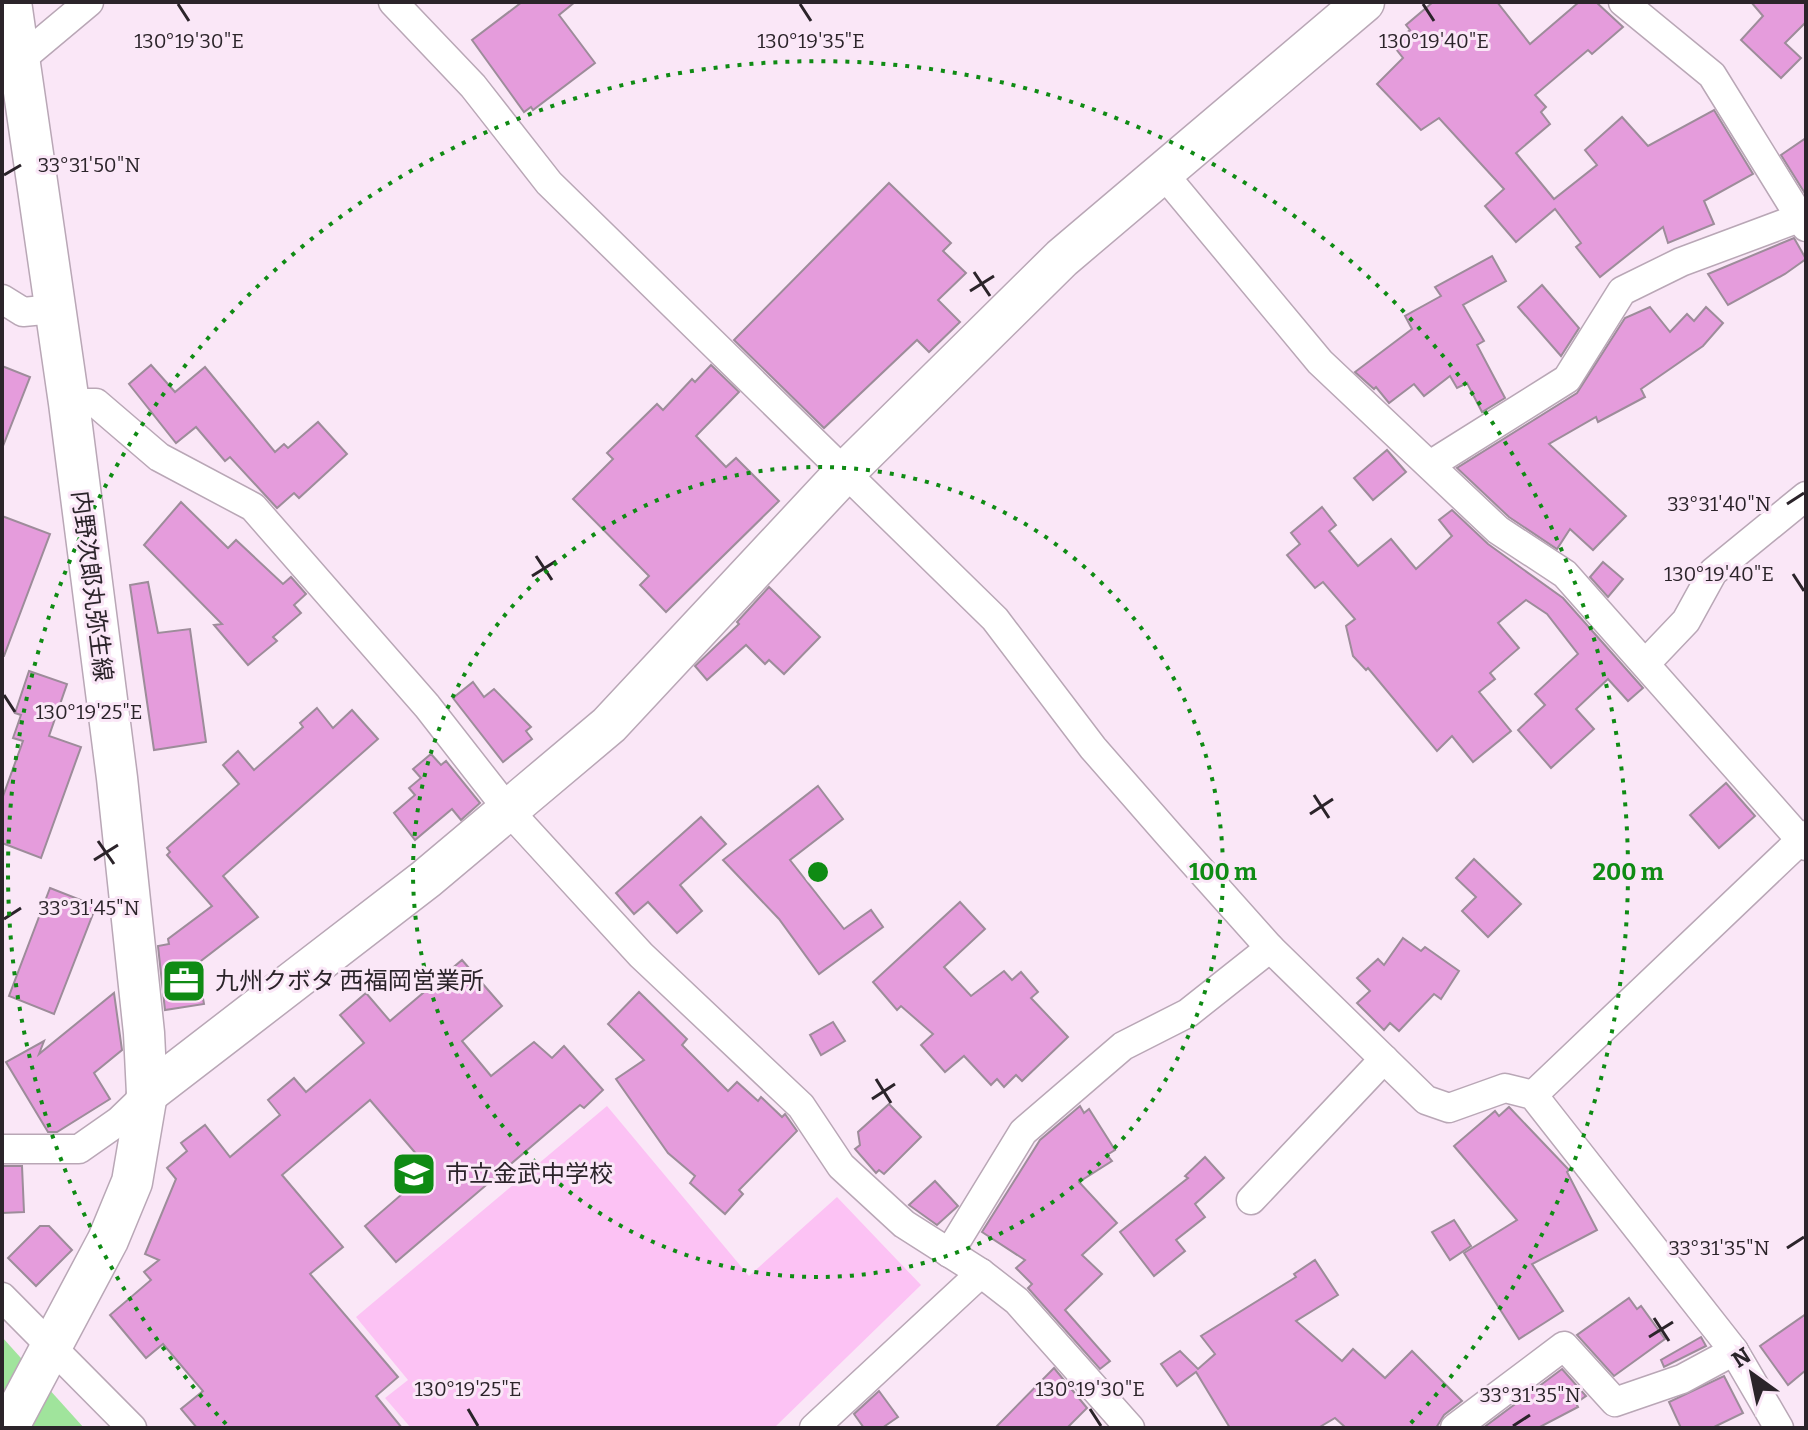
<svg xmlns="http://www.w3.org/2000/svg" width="1808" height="1430" font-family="Bitter,'Noto Sans JP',serif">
<rect width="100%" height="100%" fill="#fae7f7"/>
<!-- green -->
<polygon fill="#fcc2f4" points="607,1106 749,1276 837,1197 921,1285 774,1428 411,1428 385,1398 408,1380 356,1317"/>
<!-- water -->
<polygon fill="#a0e49c" points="2,1337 84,1428 2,1428"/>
<!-- building -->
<g fill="#e59cdc" stroke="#9d8c9a" stroke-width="2">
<polygon points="522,2 575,2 559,15 595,63 533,110 531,107 524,112 472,40"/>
<polygon points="1433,2 1497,2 1530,44 1579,2 1596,2 1623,27 1592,54 1588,50 1535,95 1546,107 1541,112 1550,124 1516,153 1554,199 1597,165 1585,150 1622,117 1648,146 1714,110 1753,174 1704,201 1714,224 1668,243 1663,227 1600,277 1576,247 1581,243 1555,209 1516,242 1485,206 1504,189 1439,118 1421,130 1377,84 1403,58 1392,44 1410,30 1406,25"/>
<polygon points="1751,2 1806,2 1806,22 1785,43 1801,58 1781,78 1741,40 1763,16"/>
<polygon points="1806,138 1806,195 1781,155"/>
<polygon points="889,183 951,243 943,251 966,273 938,300 960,322 929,352 917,340 824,428 734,340"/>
<polygon points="1794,238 1806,259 1785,274 1728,305 1708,274"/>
<polygon points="1492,256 1506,281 1463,305 1484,341 1477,345 1505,398 1482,412 1467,383 1457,388 1450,376 1424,396 1414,384 1389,403 1376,387 1374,389 1355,372 1412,329 1405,316 1441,296 1435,287"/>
<polygon points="1542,285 1579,328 1561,356 1518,307"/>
<polygon points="1650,307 1670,332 1687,314 1694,321 1706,307 1723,323 1703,346 1641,389 1645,397 1598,422 1596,417 1549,444 1626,516 1593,550 1570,529 1557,549 1509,517 1457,468 1577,393 1625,318"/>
<polygon points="151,365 175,392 205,367 275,452 284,444 288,448 318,422 347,454 299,498 294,493 277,508 230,457 225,461 196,427 176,443 129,384"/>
<polygon points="711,365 739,392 696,436 726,467 736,458 779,501 666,612 640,585 649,576 573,499 613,459 607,453 657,404 663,410 692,379 695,382"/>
<polygon points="2,366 30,377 3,446 2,445"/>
<polygon points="1387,450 1406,472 1373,500 1354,478"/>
<polygon points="181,502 228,548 236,540 283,584 291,577 306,594 294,605 301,613 273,637 277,641 248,665 214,625 222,624 144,545"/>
<polygon points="1322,507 1336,525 1329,531 1358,566 1391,539 1416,569 1452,536 1439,520 1452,510 1488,544 1563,598 1643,688 1628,701 1608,679 1576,709 1594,729 1551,768 1518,730 1545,705 1535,694 1578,654 1547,614 1526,600 1498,623 1519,648 1490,673 1495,679 1479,692 1511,731 1473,762 1452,736 1437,751 1368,668 1366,670 1353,656 1346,626 1355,619 1323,582 1315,588 1287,555 1300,544 1291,533"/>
<polygon points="2,516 50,534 4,656 2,656"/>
<polygon points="1603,562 1623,579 1608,597 1590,577"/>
<polygon points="148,582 158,633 190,629 206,742 154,750 130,585"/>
<polygon points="769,587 820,637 784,674 769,660 765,664 746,645 707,680 695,666 739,624 737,622"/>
<polygon points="29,671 67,684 49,736 81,747 41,858 2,843 2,799 23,741 13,738 21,715 15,713"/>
<polygon points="473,682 484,697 494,689 531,727 526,731 532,739 503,762 453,698"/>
<polygon points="317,708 333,728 352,710 378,739 223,876 258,917 197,964 204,1004 165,1010 158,946 169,944 168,939 212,906 167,855 170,852 167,848 239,784 223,765 238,751 254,770 303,727 300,723"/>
<polygon points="431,754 441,765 446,761 480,803 461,820 452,809 415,840 394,813 415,795 409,788 421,778 413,769"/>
<polygon points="1726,783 1755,816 1719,848 1690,815"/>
<polygon points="818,786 843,819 790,860 844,929 871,910 883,927 819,974 779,919 723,860"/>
<polygon points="701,817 726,844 680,885 702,911 677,933 648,902 634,914 616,893"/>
<polygon points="1474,859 1521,904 1488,937 1462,911 1476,897 1456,878"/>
<polygon points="50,888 96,906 54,1014 9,996"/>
<polygon points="960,902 985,929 944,967 971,996 1004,971 1012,980 1021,972 1038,992 1031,998 1068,1037 1022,1081 1016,1075 1004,1087 997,1079 991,1085 964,1056 945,1072 921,1045 933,1034 901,1006 897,1010 873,982"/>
<polygon points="1403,938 1421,951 1425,947 1459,971 1441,999 1434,994 1399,1031 1390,1023 1384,1030 1357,1003 1370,991 1357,978 1378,959 1384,965"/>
<polygon points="462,960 502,1006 462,1041 491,1076 534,1042 552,1058 564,1046 603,1090 584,1108 580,1105 396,1262 365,1226 430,1170 370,1100 282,1175 343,1247 310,1274 398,1377 376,1396 402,1428 197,1428 181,1409 203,1391 163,1344 146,1358 110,1315 151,1280 144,1272 159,1260 145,1254 176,1179 167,1168 187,1151 181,1143 205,1125 230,1157 280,1115 268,1100 294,1078 306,1092 364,1043 340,1015 366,993 390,1021"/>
<polygon points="639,992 687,1039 682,1045 728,1091 737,1082 758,1101 761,1097 782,1117 785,1114 797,1131 739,1190 743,1194 725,1214 690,1183 695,1176 668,1153 616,1079 644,1060 608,1024"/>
<polygon points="114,993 122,1050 94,1073 110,1099 57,1132 48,1132 6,1062 44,1041 39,1054"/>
<polygon points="833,1022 845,1041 821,1055 810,1035"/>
<polygon points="889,1104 921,1137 884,1174 879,1170 876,1173 855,1149 860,1145 858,1132"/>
<polygon points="1080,1106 1084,1113 1089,1109 1115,1150 1107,1155 1112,1161 1079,1182 1117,1223 1082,1255 1102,1274 1065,1310 1110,1361 1100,1369 1028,1288 1032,1284 1016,1268 1025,1260 982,1232 1040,1140"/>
<polygon points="1509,1107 1569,1170 1567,1172 1597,1230 1532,1264 1563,1311 1519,1339 1464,1253 1517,1220 1454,1146 1495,1111 1499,1116"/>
<polygon points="1205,1157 1224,1178 1195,1204 1205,1217 1176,1240 1185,1251 1154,1276 1120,1232 1188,1178 1185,1176"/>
<polygon points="2,1166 22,1166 24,1212 2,1213"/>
<polygon points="935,1181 958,1206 937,1225 909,1205"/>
<polygon points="1454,1220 1471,1246 1450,1260 1432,1232"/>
<polygon points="40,1226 49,1226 72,1250 36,1286 8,1258"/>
<polygon points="1315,1260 1338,1295 1296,1321 1342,1361 1353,1349 1385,1378 1412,1351 1462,1401 1444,1415 1436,1428 1346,1428 1335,1418 1318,1428 1230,1428 1196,1372 1177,1386 1161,1364 1180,1351 1198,1369 1215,1354 1201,1336 1296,1277 1294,1274"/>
<polygon points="1629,1298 1637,1309 1641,1306 1665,1339 1614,1376 1577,1335"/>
<polygon points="1806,1314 1806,1370 1788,1385 1760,1346"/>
<polygon points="1701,1337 1706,1346 1664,1367 1661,1360"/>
<polygon points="1054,1368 1087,1408 1067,1428 995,1428"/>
<polygon points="1562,1369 1586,1396 1576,1403 1578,1407 1538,1428 1483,1428"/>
<polygon points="1724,1376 1743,1413 1712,1428 1681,1428 1669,1402"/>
<polygon points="879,1391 898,1417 882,1428 864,1428 854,1414"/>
</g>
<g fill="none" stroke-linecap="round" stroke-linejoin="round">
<!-- street casing -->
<g stroke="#b9a7b6" stroke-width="31">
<g id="street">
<polyline points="393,2 473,86 549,183 995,619 1093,748 1170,836 1270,948 1426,1100 1449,1108 1505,1088 1533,1095 1734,1351 1779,1428"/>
<polyline points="1623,2 1712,75 1806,227"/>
<polyline points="9,69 89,2"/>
<polyline points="1162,172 1320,362 1498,530 1565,574 1806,846"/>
<polyline points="2,299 23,312 54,309"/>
<polyline points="69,403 96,403 159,457 253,507 427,706 509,811 641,955 801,1106 841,1166 904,1224 981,1273 1017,1301 1130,1428"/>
<polyline points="1430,465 1567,379 1622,291 1681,262 1799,218"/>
<polyline points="1646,663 1686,621 1713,572 1806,496"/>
<polyline points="1533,1095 1806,835"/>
<polyline points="2,1149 79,1149 119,1121 147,1094"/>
<polyline points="1251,1200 1384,1059"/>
<polyline points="949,1253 1023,1132 1123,1046 1188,1013 1270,948"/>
<polyline points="2,1297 132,1428"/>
<polyline points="814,1428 981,1273"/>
<polyline points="1455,1428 1564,1346 1615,1402 1682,1379 1734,1351"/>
</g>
</g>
<!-- secondary casing -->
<g stroke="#b9a7b6" stroke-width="43">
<g id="secondary">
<polyline points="147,1094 426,879 609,725 846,471 1062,258 1364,2"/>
<polyline points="8,1428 108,1240 132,1182 147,1094 144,1033 117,778 69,403 11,2"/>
</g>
</g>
<!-- street -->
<use href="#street" stroke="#fff" stroke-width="28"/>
<!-- secondary -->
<use href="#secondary" stroke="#fff" stroke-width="40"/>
</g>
<!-- ticks -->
<path fill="none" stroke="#2b242a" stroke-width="3" d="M178,4L189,21M800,4L811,21M1423,4L1434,21M4,175L21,165M974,272L990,296M970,291L994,276M1787,504L1804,493M536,556L552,580M1793,574L1804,591M532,576L556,561M4,695L15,712M1314,795L1329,818M1310,814L1333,799M98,841L114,864M94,860L118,845M4,919L21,908M876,1079L891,1103M872,1099L895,1084M1787,1248L1804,1237M1654,1318L1669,1341M1649,1337L1673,1322M468,1409L478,1426M1090,1409L1101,1426M1513,1426L1530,1415"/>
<!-- distance rings -->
<g fill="none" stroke="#0f8b14" stroke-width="4" stroke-dasharray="4 8">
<circle cx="818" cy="872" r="405"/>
<path d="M226 1424A810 810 0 1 1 1410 1424"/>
</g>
<!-- icons -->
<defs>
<g id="office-square" transform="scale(2.3)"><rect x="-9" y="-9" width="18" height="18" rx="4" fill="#0f8b14" stroke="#fae7f7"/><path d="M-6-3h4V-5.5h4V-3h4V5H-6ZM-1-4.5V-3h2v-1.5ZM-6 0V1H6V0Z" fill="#fff"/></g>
<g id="school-square" transform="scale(2.3)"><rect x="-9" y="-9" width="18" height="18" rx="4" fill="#0f8b14" stroke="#fae7f7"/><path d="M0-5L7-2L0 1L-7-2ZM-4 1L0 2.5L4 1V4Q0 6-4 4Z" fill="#fff"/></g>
</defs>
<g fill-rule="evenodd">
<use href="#office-square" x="184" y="981"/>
<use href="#school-square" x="414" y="1174"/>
</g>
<g text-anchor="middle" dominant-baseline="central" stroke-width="6" stroke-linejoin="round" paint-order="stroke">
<!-- street labels -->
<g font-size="24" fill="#2b242a" stroke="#fae7f7">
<text transform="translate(92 586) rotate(83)">内野次郎丸弥生線</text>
</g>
<!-- poi labels -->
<g font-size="24" fill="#2b242a" stroke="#fae7f7" text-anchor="start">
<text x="215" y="981">九州クボタ 西福岡営業所</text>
<text x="445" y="1174">市立金武中学校</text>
</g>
</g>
<g font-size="20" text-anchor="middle" fill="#2b242a" stroke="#fae7f7" stroke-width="6" stroke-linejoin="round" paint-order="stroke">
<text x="189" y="48">130°19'30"E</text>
<text x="811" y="48">130°19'35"E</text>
<text x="1434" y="48">130°19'40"E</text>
<text x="89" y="172">33°31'50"N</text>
<text x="1719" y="511">33°31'40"N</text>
<text x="1719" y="581">130°19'40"E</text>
<text x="89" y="719">130°19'25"E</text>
<text x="89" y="915">33°31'45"N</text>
<text x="1719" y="1255">33°31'35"N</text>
<text x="468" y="1396">130°19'25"E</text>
<text x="1090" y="1396">130°19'30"E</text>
<text x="1530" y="1402">33°31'35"N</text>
</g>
<circle cx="818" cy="872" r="12" fill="#0f8b14" stroke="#fae7f7" stroke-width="4"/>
<g font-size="24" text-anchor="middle" font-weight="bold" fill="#0f8b14" stroke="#fae7f7" stroke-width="6" stroke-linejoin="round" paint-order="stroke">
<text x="1223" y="880">100 m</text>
<text x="1628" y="880">200 m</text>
</g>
<!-- border -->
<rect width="1808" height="1430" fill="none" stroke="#2b242a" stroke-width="8"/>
<!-- north arrow -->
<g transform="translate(1752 1374) rotate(327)" stroke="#fae7f7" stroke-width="6" paint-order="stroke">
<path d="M0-6L14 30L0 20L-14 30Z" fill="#2b242a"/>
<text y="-12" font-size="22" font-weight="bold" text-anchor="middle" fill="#2b242a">N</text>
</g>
</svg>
